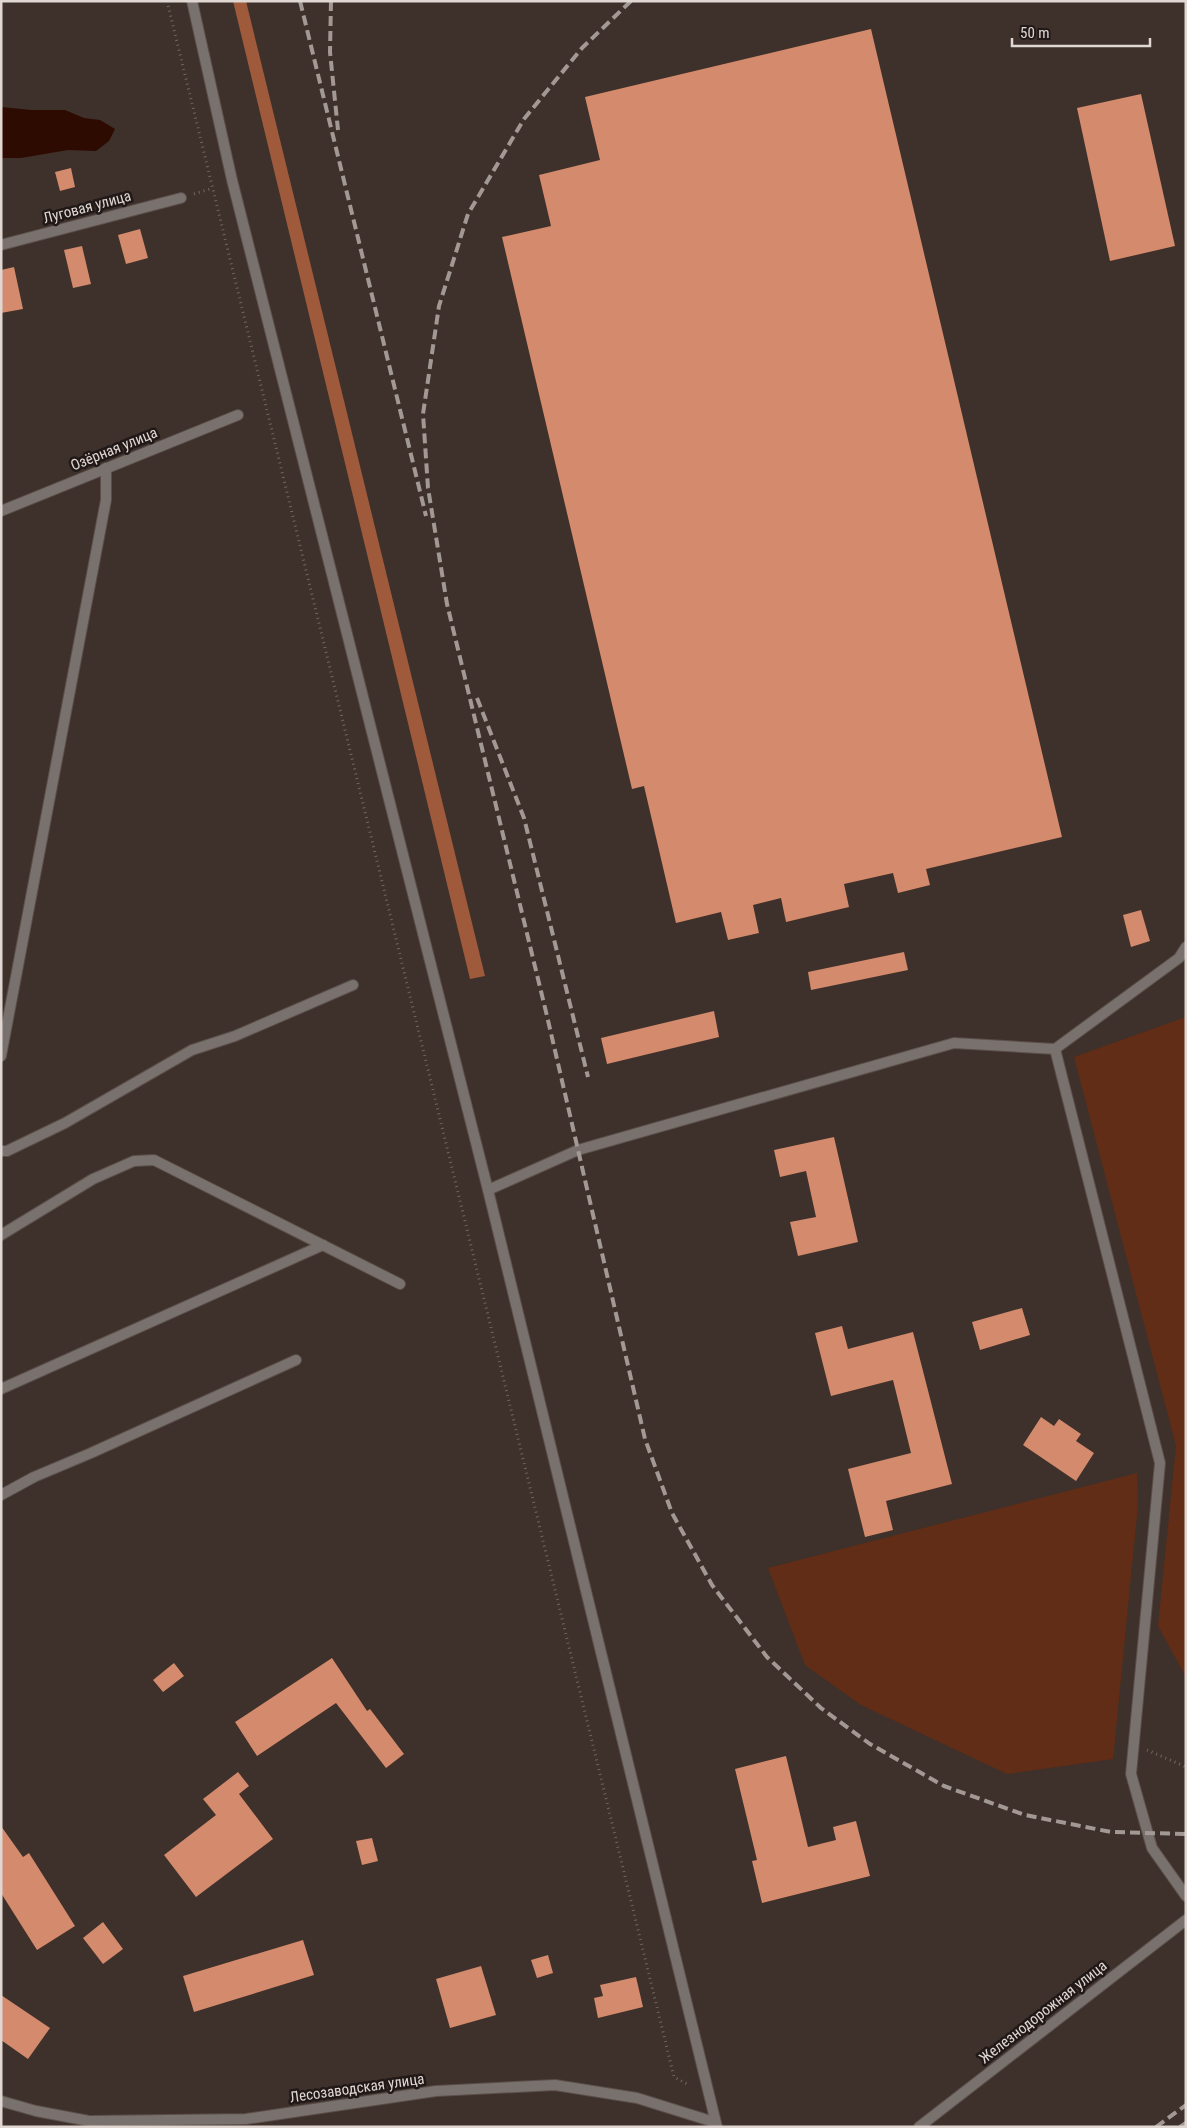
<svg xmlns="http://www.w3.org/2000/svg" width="1187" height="2128" font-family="'Roboto Condensed',sans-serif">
<rect width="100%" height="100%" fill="#3e302a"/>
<!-- green -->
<g fill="#612d16">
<polygon points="1186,1017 1186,1677 1158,1626 1176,1446 1074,1057"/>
<polygon points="1137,1473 1138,1505 1113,1759 1007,1774 861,1705 805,1665 768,1568"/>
</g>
<!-- forest -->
<polygon fill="#9f5a3c" points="233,1 246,1 485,976 470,979"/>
<!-- water -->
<polygon fill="#2d0b00" points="1,107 31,110 65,110 84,118 100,120 115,129 109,141 96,151 68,150 21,158 1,158"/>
<!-- building -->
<g fill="#d48a6c">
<polygon points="871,29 1062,837 926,869 930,885 898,893 893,873 844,884 849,907 786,922 781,898 753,905 759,933 728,940 721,912 676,923 644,786 632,789 502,237 551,226 539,175 600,160 585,97"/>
<polygon points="1141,94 1175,246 1110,261 1077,108"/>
<polygon points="71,168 75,187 60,191 55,172"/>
<polygon points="140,229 148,258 126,264 118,235"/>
<polygon points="82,246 91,284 73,288 64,250"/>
<polygon points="14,267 23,309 1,313 1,270"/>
<polygon points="1141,910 1150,941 1131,947 1123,915"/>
<polygon points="904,952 908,970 811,990 808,972"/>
<polygon points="714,1011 719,1037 607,1064 601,1038"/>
<polygon points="834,1137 858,1242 798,1256 790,1222 816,1217 806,1171 780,1177 774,1150"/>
<polygon points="1022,1308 1030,1335 980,1350 972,1322"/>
<polygon points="842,1326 848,1349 913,1332 952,1484 886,1501 893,1530 865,1537 848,1469 911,1453 893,1380 831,1396 815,1333"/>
<polygon points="1041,1417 1054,1426 1059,1419 1081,1434 1076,1441 1094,1453 1076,1481 1023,1445"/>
<polygon points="332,1658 367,1711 370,1709 404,1754 386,1768 336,1703 257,1756 235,1722"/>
<polygon points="174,1663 184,1676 163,1692 153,1680"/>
<polygon points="786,1756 808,1847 836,1840 833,1827 856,1821 870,1876 762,1903 752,1861 757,1860 735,1769"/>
<polygon points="238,1772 249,1786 239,1794 273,1839 196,1897 164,1855 216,1815 203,1799"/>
<polygon points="1,1826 23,1857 29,1853 75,1926 37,1950 1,1893"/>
<polygon points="372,1838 378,1861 362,1865 356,1841"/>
<polygon points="103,1922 123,1949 103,1964 83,1938"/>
<polygon points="303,1940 314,1975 194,2012 183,1976"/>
<polygon points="548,1955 553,1973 537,1978 531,1960"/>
<polygon points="481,1966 496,2015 450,2028 436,1979"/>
<polygon points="636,1977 643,2007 598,2018 594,1998 603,1996 600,1985"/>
<polygon points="1,1995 50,2028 28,2059 1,2040"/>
</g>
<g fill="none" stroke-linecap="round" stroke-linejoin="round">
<!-- lane casing -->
<g stroke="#5b4e48" stroke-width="12">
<g id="lane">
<polyline points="1,511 238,415"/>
<polyline points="1,1056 106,500 106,468"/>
<polyline points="1,1151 7,1151 65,1123 192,1050 235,1036 353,985"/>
<polyline points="1,1235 93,1179 134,1161 154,1160 400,1284"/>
<polyline points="1,1389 323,1245"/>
<polyline points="1,1495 34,1477 91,1453 296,1360"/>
</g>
</g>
<!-- street casing -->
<g stroke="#5b4e48" stroke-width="12">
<g id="street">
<polyline points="192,1 232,180 488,1190 717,2127"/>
<polyline points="1,245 181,198"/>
<polyline points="1186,947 1179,958 1055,1049 1160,1463 1131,1774 1152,1848 1186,1896"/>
<polyline points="488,1190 578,1150 954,1043 1055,1049"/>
<polyline points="1,2101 36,2111 89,2121 246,2119 436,2091 555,2085 637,2098 714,2122"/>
<polyline points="919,2127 1186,1920"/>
</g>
</g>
<!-- path -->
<g stroke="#726661" stroke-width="3" stroke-dasharray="1 4" stroke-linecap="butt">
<polyline points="167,1 674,2077 687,2084"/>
<polyline points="194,194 213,188"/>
<polyline points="1147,1750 1186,1767"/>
</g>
<!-- lane -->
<use href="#lane" stroke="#78716e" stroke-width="10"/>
<!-- street -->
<use href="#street" stroke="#78716e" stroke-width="10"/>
<!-- rail -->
<g stroke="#a39994" stroke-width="4" stroke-dasharray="10 5" stroke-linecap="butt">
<polyline points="300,1 426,516"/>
<polyline points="331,1 330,52 338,130"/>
<polyline points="631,1 582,48 524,119 468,214 439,306 423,414 428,488 447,604 547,1016 645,1439 672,1513 712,1585 767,1657 821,1708 870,1744 944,1786 1025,1815 1111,1832 1186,1834"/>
<polyline points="477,698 524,818 588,1077"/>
<polyline points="1156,2127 1186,2105"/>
<polyline points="1180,2127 1186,2123"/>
</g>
</g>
<g text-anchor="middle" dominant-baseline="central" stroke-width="5" stroke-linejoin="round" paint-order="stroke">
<!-- street labels -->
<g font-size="15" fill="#e0d7d3" stroke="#201917">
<text transform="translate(87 207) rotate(-15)">Луговая улица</text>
<text transform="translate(114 449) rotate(-22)">Озёрная улица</text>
<text transform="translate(1043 2012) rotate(-38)">Железнодорожная улица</text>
<text transform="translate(357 2088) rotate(-8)">Лесозаводская улица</text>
</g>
</g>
<!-- border -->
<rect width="1187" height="2128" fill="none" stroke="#e0d7d3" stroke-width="5"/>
<!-- scale -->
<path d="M1012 38v8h138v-8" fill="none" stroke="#e0d7d3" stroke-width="2.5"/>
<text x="1020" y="38" font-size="15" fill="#e0d7d3" stroke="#201917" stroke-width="4" paint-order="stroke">50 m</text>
</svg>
